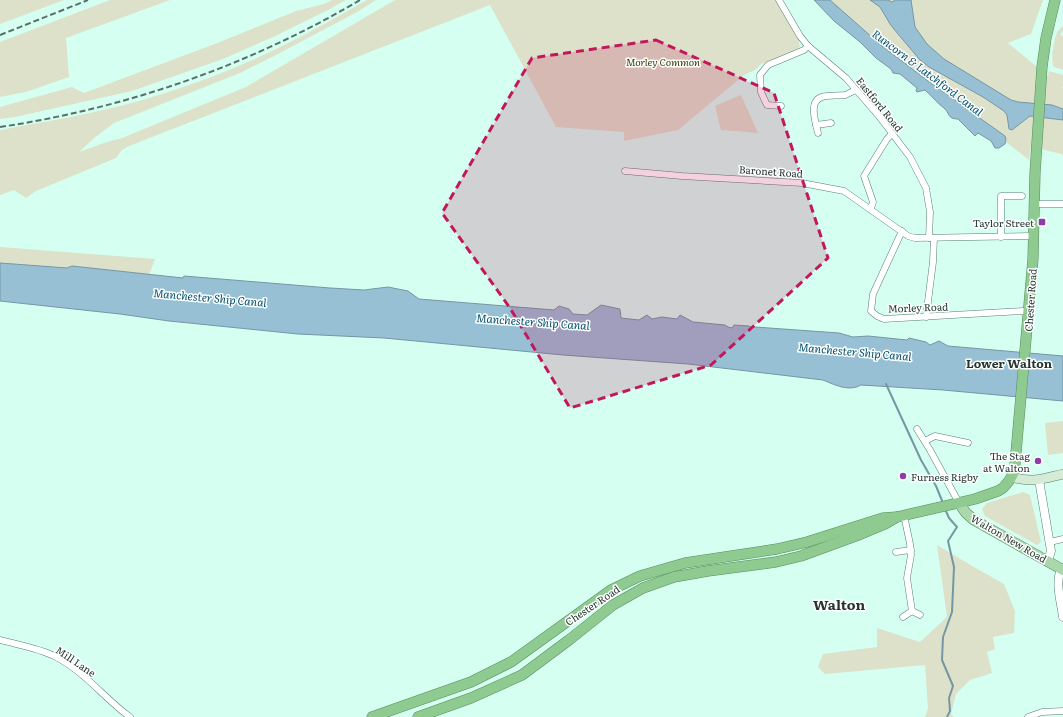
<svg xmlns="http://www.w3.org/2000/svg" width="1063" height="717" font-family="Literata,serif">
<rect width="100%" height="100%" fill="#d4fff1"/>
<!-- green -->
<g fill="#dde1ca">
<polygon points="0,0 64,0 0,24"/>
<polygon points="110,0 170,0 66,38 69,77 26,92 0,97 0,42"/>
<polygon points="332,0 346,0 328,10 273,37 223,59 132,91 15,117 0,119 0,107 72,87 84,93 220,42 296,11 324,4"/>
<path d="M367,0H376L357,12L276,55L240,73L114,123L94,138L79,152L107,142L122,138L246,87L395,0H779L798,37L800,49L797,51L761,64L755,70L744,75L678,130L624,141V132L556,127L490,5L129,146L122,150L116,158L36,191L26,198L14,190L0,195V130C43,122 86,115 128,104C178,90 229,72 276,49C307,34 337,17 367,0Z"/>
<path d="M830,0H1043L1031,34L1008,43L1048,76L1049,71L1063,75V87H1062L1063,88V156L1062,154L1031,147L1029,160L1006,142L1004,136C945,92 884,51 830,0Z"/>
<path d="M1063,26V31L1060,35L1063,36V70L1054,67C1050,61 1054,37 1058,31C1059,29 1061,28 1063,26Z"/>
<polygon points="741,95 758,133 721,130 715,106"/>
<polygon points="0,247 155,259 149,275 72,266 67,268 0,263"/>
<polygon points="1063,421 1063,453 1048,455 1045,423"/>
<polygon points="1023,492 1030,495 1041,542 1037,545 985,516 982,509 987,503"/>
<polygon points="937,545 979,570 1004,584 1015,611 1014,633 993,637 995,649 987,652 992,673 970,680 956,694 951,714 954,717 925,717 928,708 925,665 825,674 818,667 823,654 877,647 877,628 920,642 947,617"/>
</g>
<!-- water -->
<g fill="#98c0d5" stroke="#7596a3">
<path d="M814,0H830L882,46L932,84L1005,136L1006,139L1005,144L999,148H995L991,141L978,133L975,136L958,119C947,119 950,113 944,108C937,103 932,96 925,90L917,92L916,91L917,88L900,74L893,73L891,69L876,58L860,42L834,21Z"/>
<polygon points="870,0 888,0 892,2 895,0 911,0 915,27 927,44 944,59 1011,100 1018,102 1052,105 1063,109 1063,120 1030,116 1012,130 1009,129 1007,115 1004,111 983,97 929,67 920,60 898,34 890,24 880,7"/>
<path d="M0,263L67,268L72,266L183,278L184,276L330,288L364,290L388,287L408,291L419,299L554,310L559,306L569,309L573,314L587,315L601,305L620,309L621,318L639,320L647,315L652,319L662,317L677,319L680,315L693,322L725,325L728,327L732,328L734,325L749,326L752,328L755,327L839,333L853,337L868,336L907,340L909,338L926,342L930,345L939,341L948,346L1063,356V401L943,390L861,385C849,392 835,385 823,380L688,364L563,355L384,338L298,334L169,321L120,314L0,301Z"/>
</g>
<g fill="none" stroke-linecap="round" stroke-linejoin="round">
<!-- stream -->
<g stroke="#7596a3" stroke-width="2">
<polyline points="886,384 921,460 936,486 943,503"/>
<polyline points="945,509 949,518 957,527 948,541 954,567 952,612 943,637 942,660 953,686 949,698 950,711 947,717"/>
</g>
<!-- minor casing -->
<g stroke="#577f73" stroke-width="7">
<g id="minor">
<polyline points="779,0 800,36 808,46 846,78 878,115 910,157 926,188 930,212 929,238"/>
<polyline points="781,106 767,105 761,92 760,75 768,65 804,50 808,46"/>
<polyline points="816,125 831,123"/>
<path d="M818,133C815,120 807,98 826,96C832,95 839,96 845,95C849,94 852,91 856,90"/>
<polyline points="625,171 682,176 802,183 844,191 908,236 915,238 1033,236"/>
<polyline points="1035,204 1063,204"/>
<polyline points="871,208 873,202 864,176 887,139 892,134"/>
<polyline points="902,231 873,294 871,311 877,316 884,319 1023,311 1029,312"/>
<polyline points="1001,237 1001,196 1022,196"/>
<polyline points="926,317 933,262 934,238"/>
<polyline points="917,429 930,450 959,503"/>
<polyline points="925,441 935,436 968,443"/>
<polyline points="904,515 910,544 911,555 907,578 912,611"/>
<polyline points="1050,542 1063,539"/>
<polyline points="896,552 911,550"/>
<polyline points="903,617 912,611 920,615"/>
<path d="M0,640C19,645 39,648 56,657C85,672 105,699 130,717"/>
<polyline points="1028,717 1042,712 1063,711"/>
</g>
</g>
<!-- tertiary casing -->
<g stroke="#577f73" stroke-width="9">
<g id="tertiary">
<polyline points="1039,480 1051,551 1048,561"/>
<path d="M1061,569C1055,584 1061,601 1063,617"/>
</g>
</g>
<!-- secondary casing -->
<g stroke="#577f73" stroke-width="10">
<path id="secondary" d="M1011,477C1033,483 1042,479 1063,474"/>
</g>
<!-- primary casing -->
<g stroke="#578d5c" stroke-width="11">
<polyline id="primary" points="959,503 966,513 974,520 1063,570"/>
</g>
<!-- trunk casing -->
<g stroke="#578d5c" stroke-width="11">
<g id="trunk">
<polyline points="372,717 471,682 511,662 611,590 640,576 685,563 777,549 807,542 883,518 897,517"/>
<polyline points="418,717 471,698 522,675 569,640 613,605 643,588 674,577 708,571 776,562 801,556 861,534 885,524 897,517 975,499 998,491 1003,488 1009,481 1013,474 1015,464 1033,259 1035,173 1042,67 1046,38 1055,0"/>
</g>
</g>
<!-- minor -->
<use href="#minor" stroke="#fff" stroke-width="6"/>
<!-- tertiary -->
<use href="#tertiary" stroke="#fff" stroke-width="8"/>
<!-- secondary -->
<use href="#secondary" stroke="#d5ebd6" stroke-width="9"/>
<!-- primary -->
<use href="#primary" stroke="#abd7ac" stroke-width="10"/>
<!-- trunk -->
<use href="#trunk" stroke="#8fca90" stroke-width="10"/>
<!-- rail -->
<g stroke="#587068" stroke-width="2" stroke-dasharray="6 3" stroke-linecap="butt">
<polyline points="0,35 88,0"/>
<path d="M0,127C127,108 250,65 360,0"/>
</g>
</g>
<!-- marked area -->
<path fill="#c2185b" fill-opacity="0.2" stroke="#c2185b" stroke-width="3" stroke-dasharray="8 5" stroke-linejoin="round" d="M656,40L774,93L828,258L711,365L570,408L510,308L442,213L532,58Z"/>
<!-- markers -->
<g fill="#8f3caa" stroke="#fff" stroke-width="1.5">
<rect x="1038" y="218" width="8" height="8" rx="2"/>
<circle cx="1038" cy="461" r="4"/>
<circle cx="903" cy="476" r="4"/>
</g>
<g text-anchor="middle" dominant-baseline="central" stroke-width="3" stroke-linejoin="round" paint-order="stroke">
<!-- park labels -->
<g font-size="10" font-style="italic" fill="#394000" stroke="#fff">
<text x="663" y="61">Morley Common</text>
</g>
<!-- street labels -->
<g font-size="10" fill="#24352f" stroke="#fff">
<text transform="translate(880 104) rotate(51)">Eastford Road</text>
<text transform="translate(771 171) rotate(4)">Baronet Road</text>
<text transform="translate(1030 300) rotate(-86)">Chester Road</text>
<text transform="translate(918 307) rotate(-2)">Morley Road</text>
<text transform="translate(1009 538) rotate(30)">Walton New Road</text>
<text transform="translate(592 605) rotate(-34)">Chester Road</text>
<text transform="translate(76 661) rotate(34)">Mill Lane</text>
</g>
<!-- poi labels -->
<g font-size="10" fill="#24352f" stroke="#fff" text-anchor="end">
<text x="1034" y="222">Taylor Street</text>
<text x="1030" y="455">The Stag<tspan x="1030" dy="12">at Walton</tspan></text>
<text x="911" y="476" text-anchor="start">Furness Rigby</text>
</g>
<!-- water labels -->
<g font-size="11" font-style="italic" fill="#00516e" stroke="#fff">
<text transform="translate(928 72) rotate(37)">Runcorn &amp; Latchford Canal</text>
<text transform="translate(210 297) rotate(5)">Manchester Ship Canal</text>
<text transform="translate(533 321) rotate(4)">Manchester Ship Canal</text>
<text transform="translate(855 351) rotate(5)">Manchester Ship Canal</text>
</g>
<!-- quarter labels -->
<g font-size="12" font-weight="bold" fill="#24352f" stroke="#fff">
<text x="1009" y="363">Lower Walton</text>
</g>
<!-- district labels -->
<g font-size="14" font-weight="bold" fill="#24352f" stroke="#fff">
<text x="839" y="604">Walton</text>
</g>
</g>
</svg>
